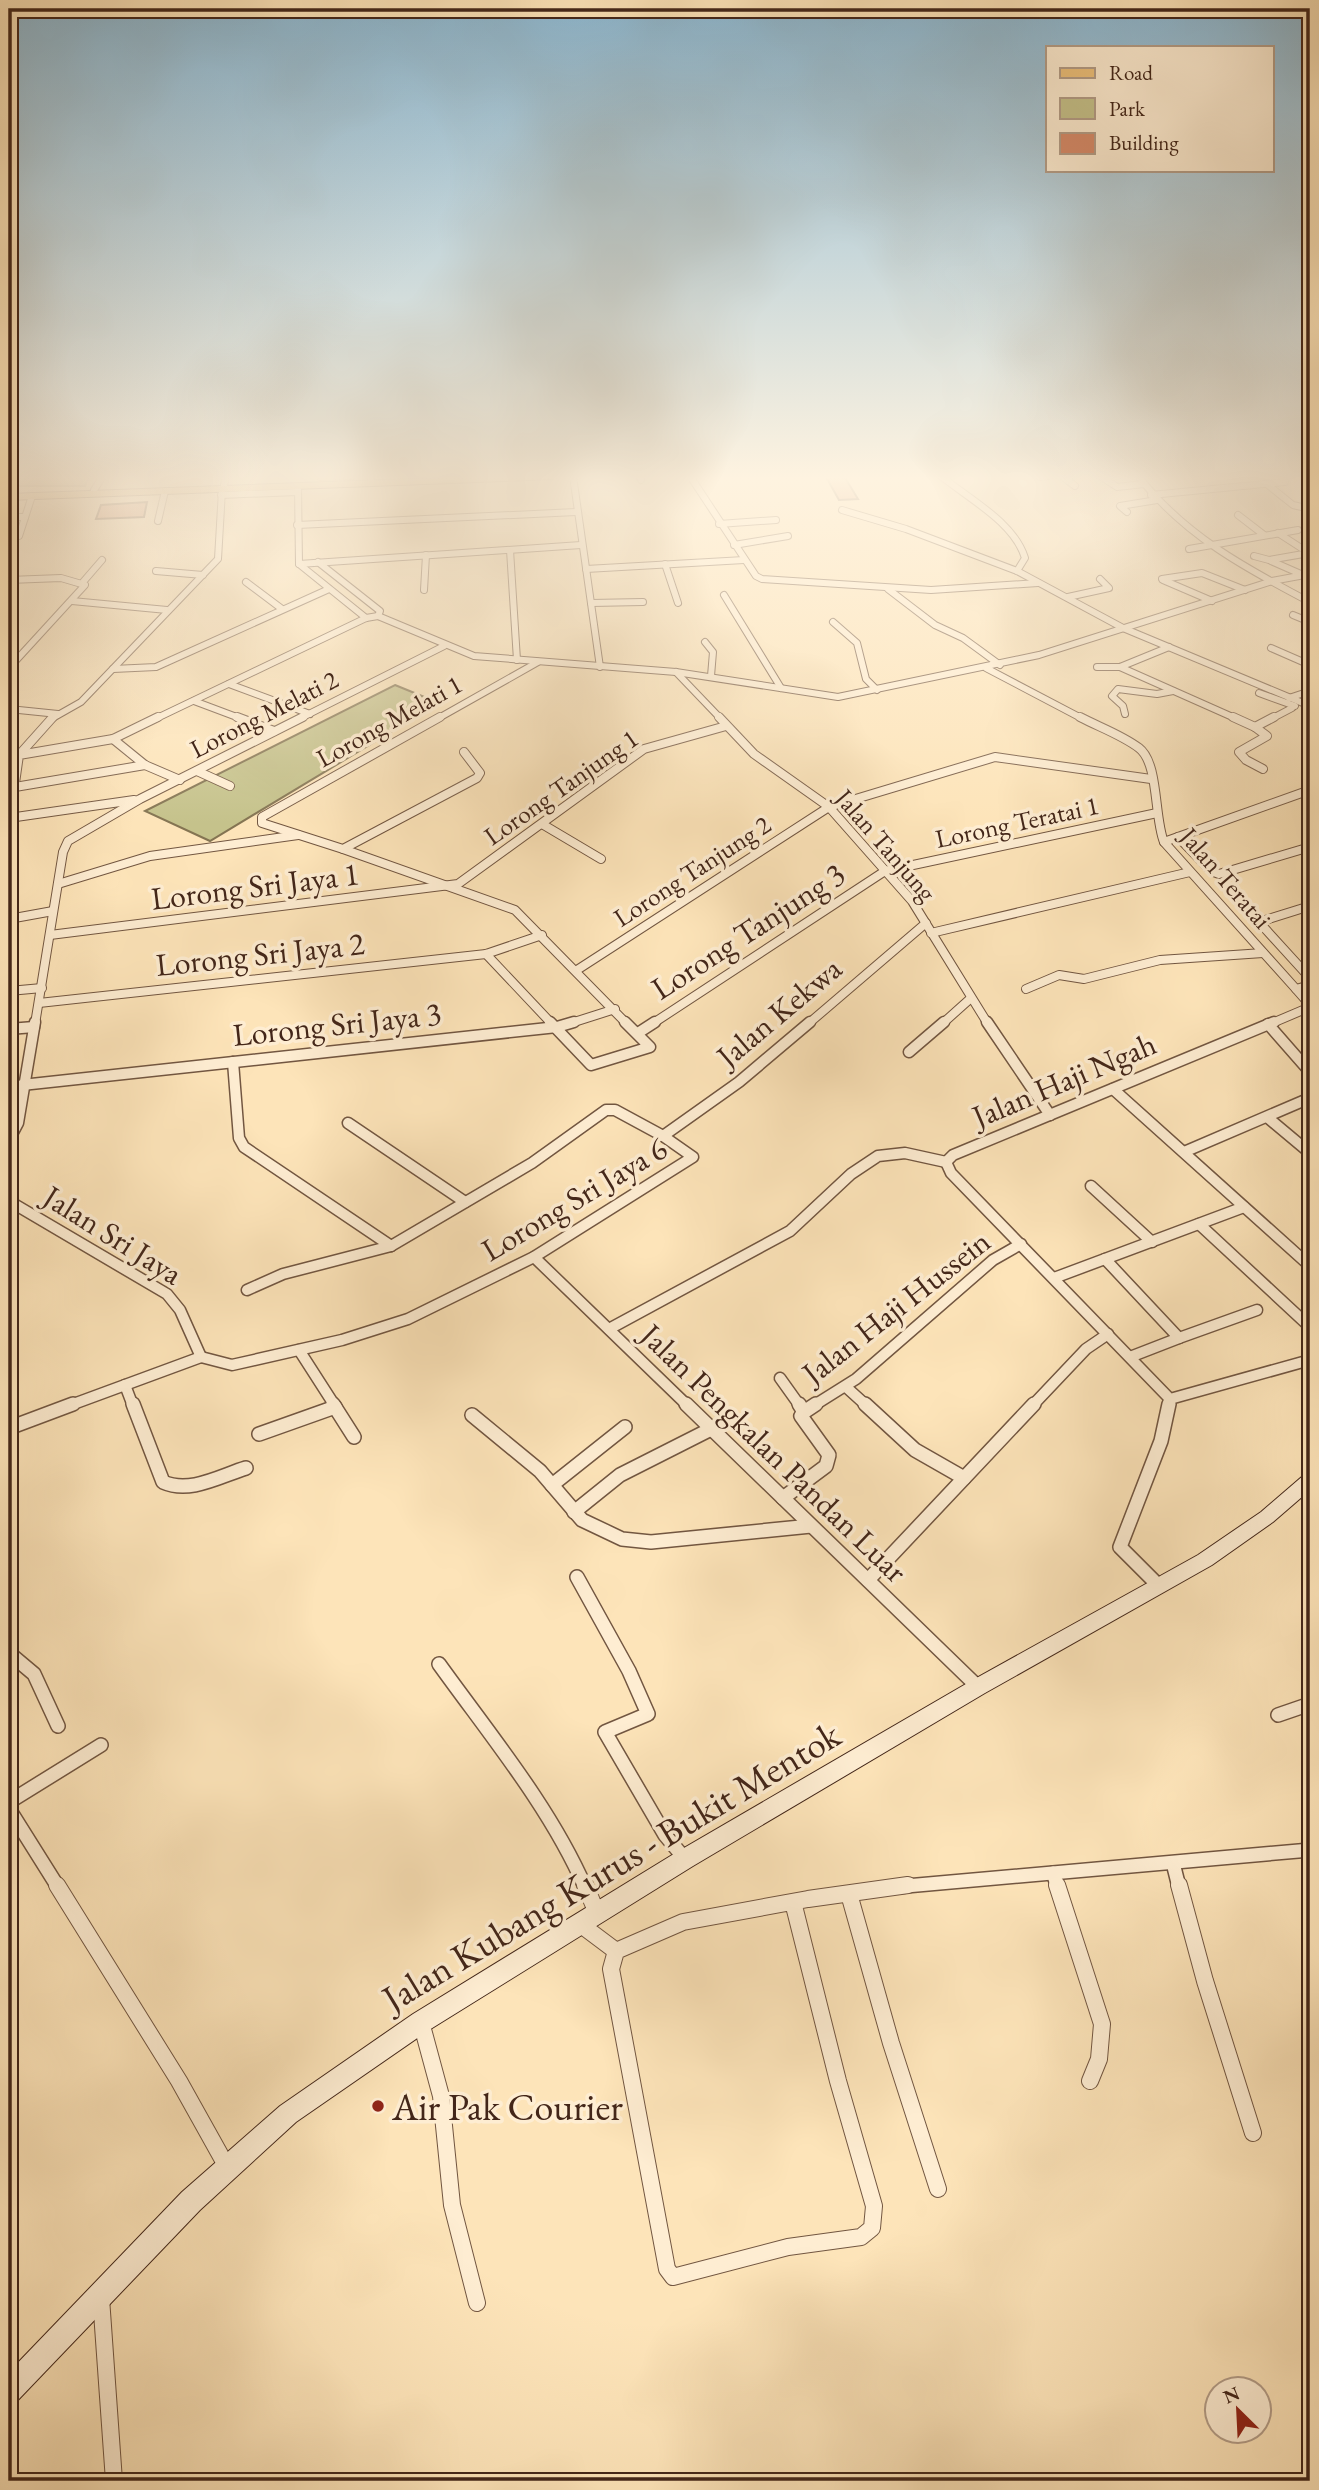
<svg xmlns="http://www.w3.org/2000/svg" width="1319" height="2490" font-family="'EB Garamond',serif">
<rect width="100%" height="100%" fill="#fde4b9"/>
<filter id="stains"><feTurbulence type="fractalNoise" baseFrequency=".00286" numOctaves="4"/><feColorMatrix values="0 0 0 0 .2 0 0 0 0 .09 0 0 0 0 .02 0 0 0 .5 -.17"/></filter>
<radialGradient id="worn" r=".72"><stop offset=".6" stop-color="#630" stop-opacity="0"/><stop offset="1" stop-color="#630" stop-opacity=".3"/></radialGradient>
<!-- green -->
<g fill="#c5c28b" stroke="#847452" stroke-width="2">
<polygon points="9,476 89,476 85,486 9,486"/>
<polygon points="395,685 439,703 210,841 145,811"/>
</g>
<!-- building -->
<g fill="#d68b6a" stroke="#432619" stroke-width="2">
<polygon points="844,476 858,499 839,500 826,477"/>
<polygon points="147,502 144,517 96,519 101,505"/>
</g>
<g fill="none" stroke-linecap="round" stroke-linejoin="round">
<!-- street-far4 casing -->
<g stroke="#725641" stroke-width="8">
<g id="street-far4">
<polyline points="371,476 371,479"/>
<polyline points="573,476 600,667"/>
<polyline points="639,476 641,480"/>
<polyline points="690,476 756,576 762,579 931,590 1038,583"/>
<path d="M941,476C969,499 1014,522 1025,558L1017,571L1123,628L1310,706"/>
<polyline points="1062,476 1075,486"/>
<polyline points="1100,476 1117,487 1144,484"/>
<path d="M1138,476C1184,535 1245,568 1310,602"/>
<polyline points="320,477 352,476"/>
<polyline points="1040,477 1049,476"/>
<polyline points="224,485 226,476"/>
<polyline points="1268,485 1293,505 1310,509"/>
<polyline points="298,487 299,564 366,618"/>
<polyline points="94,490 103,476"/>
<polyline points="221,495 297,492"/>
<polyline points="1151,495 1285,482 1281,476"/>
<polyline points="842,510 906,529 1017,571"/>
<polyline points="1127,512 1120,506 1157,500"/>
<polyline points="1238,515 1264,535"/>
<polyline points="9,517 25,517"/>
<polyline points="158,521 165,491"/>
<polyline points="719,524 776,520"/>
<polyline points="297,525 576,512"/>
<polyline points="1278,533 1309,553"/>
<polyline points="19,536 32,496"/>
<polyline points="734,545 788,536"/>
<polyline points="1189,549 1298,530"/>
<polyline points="510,550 517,660"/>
<polyline points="1254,556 1269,560 1309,553"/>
<polyline points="1271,561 1303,575"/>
<polyline points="318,562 380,611 378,616"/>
<polyline points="299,564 581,545"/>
<polyline points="665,564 678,603"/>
<polyline points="586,569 744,560"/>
<polyline points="156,571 203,575"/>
<polyline points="1162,579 1202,573 1245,590"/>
<polyline points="9,580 61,578 85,585 9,668"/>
<polyline points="1163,580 1212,601"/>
<polyline points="83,582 102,560"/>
<polyline points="246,582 282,609"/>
<polyline points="888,589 935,625 963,638 1000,665"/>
<polyline points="424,590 426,555"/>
<polyline points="724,595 781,688"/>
<polyline points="1068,597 1109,588 1100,579"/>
<polyline points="72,601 167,610"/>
<polyline points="591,603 643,602"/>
<polyline points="1293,615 1310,622"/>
<polyline points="378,616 474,656 676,672 838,697 1039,655 1272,581 1310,574"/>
<polyline points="833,622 857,643 866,679 877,690"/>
<polyline points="705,642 713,652 711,676"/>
<polyline points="1271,648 1310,665"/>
<polyline points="1097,667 1120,667 1169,647"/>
<polyline points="1120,667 1237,719"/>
<polyline points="986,668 1083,719"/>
<polyline points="113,669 156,667 329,589"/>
<polyline points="676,672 721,719"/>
<polyline points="229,684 310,714"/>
<polyline points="1259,693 1295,706"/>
<polyline points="1289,698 1310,691"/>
<polyline points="194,701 242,719"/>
<polyline points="9,709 58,714"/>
<polyline points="1125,714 1123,706 1112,696 1118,689 1157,694 1173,691"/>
<polyline points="51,719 81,702 218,559 222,490"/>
<polyline points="155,719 366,618 378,616"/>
<polyline points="299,719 444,646"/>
<polyline points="437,719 538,662"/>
<polyline points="1271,719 1292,708"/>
</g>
</g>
<!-- street-far3 casing -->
<g stroke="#725641" stroke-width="10">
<g id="street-far3">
<polyline points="237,717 274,731"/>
<polyline points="440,717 262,817 262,823 343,849 477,778 480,773 464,752"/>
<polyline points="719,717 754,754 829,807 912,901 988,1024"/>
<path d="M1080,717C1099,727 1122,735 1139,748C1159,763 1154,818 1164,842L1296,989"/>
<polyline points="1233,717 1255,727 1274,717"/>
<polyline points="1255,727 1267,736 1239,752 1246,760 1263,769"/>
<polyline points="113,739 145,765 180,780"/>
<polyline points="19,755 53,717"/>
<polyline points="197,771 230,786"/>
<polyline points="15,787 145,765"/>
<polyline points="9,818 134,800"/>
<polyline points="10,818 19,755 113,739 158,717"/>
<polyline points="542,824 601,859"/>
<polyline points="1178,837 1211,871 1219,874 1310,847"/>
<polyline points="1164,842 1310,790"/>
<polyline points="343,849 515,910 627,1024"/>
<polyline points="58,884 150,856 298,835"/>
<polyline points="1310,906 1259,922 1310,978"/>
<polyline points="9,919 53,911"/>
<polyline points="931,933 1190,872"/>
<polyline points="50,935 458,884 644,749 726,726"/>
<polyline points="486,954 552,1024"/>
<polyline points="577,970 829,807 995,757 1151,779"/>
<polyline points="1310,985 1296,989 1310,1005"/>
<polyline points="1026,989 1059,975 1084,979 1160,960 1263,953"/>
<polyline points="9,991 42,988"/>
<polyline points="39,1003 486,954 542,935"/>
<polyline points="35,1024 63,852 68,841 140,799 303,717"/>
<polyline points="568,1024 615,1009"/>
<polyline points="652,1024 885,871 1157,813"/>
<polyline points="808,1024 926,923"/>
<polyline points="942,1024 971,998"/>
<polyline points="1270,1024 1310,1007"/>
</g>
</g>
<!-- street-far2 casing -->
<g stroke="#725641" stroke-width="13">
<g id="street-far2">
<polyline points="550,1022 591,1065 650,1047 625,1022"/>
<polyline points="987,1022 1050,1115"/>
<polyline points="1274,1022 953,1155 946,1162 951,1173 1170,1399 1310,1360"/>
<polyline points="1268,1024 1310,1072"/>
<polyline points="9,1029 34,1027"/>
<polyline points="638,1033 655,1022"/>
<polyline points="909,1052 944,1022"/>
<polyline points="233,1062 239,1138 244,1147 391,1246"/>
<polyline points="22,1085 557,1027 574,1022"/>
<polyline points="1113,1089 1310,1266"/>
<polyline points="1267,1117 1310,1153"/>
<polyline points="348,1123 465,1202"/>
<polyline points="663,1136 739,1082 810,1022"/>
<polyline points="9,1140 18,1123 35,1022"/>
<polyline points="1184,1152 1310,1098"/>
<polyline points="1091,1186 1152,1242"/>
<polyline points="9,1201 167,1294 180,1310 201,1357"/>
<polyline points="1199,1224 1310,1327"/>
<polyline points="534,1257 688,1406"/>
<polyline points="1105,1259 1179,1338 1130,1357"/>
<polyline points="1054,1278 1244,1207"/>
<polyline points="609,1329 790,1231 851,1174 878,1156 905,1153 946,1162"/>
<polyline points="1179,1338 1257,1310"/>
<polyline points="299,1350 335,1406"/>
<polyline points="201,1357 232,1365 342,1340 408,1319 534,1257 693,1157 663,1136 615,1110 606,1110 532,1163 391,1246 283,1274 247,1290"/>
<polyline points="780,1378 800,1406"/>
<polyline points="125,1385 133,1406"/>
<polyline points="846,1387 867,1406"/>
<polyline points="68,1406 201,1357"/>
<polyline points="813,1406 856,1379 993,1260 1021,1244"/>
<polyline points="1032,1406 1086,1349 1108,1334"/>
<polyline points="1168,1406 1170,1399"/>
</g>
</g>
<!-- street-far1 casing -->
<g stroke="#725641" stroke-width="16">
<g id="street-far1">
<path d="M133,1404L163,1482C190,1494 220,1476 246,1468"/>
<polyline points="333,1404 354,1437"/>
<polyline points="686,1404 978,1687"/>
<polyline points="865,1404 915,1450 964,1478"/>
<polyline points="804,1412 816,1404"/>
<polyline points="472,1415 540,1471 582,1520 622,1539 651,1542 811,1526"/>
<polyline points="9,1428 73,1404"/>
<polyline points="259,1434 335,1407"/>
<polyline points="552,1485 625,1427"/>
<polyline points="783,1498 826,1466 829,1455 801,1416 804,1412 799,1404"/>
<polyline points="574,1512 620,1475 711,1429"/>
<polyline points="577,1577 629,1671 648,1714 605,1732 665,1835 685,1859"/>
<polyline points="868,1580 1034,1404"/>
<polyline points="1159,1586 1120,1547 1161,1441 1169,1404"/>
<polyline points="9,1653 34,1674 58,1726"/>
<path d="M439,1664C490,1735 550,1807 585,1887"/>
<polyline points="1278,1715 1310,1704"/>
<polyline points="9,1802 101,1745"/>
<polyline points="9,1809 58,1887"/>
<polyline points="1173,1863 1179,1887"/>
<polyline points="1053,1873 1058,1887"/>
<polyline points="895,1887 1310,1850"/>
</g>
</g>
<!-- street casing -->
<g stroke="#725641" stroke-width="18">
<g id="street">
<polyline points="57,1885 179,2081 227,2167"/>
<polyline points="585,1885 597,1913"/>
<polyline points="1057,1885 1102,2024 1099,2059 1090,2081"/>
<polyline points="1179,1885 1205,1981 1253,2133"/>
<polyline points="849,1894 891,2043 938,2189"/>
<polyline points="793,1902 838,2081 874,2206 872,2228 861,2237 788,2247 673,2277 667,2269 611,1969 616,1951 683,1922 808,1899 908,1885"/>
<polyline points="580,1924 616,1951"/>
<polyline points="421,2022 441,2096 452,2205 477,2303"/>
<polyline points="101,2298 114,2481"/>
</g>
</g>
<!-- secondary casing -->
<g stroke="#432619" stroke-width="2">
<polygon id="secondary" points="1310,1473 1310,1490 1273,1522 1212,1565 985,1693 693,1866 429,2030 296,2122 200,2210 18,2400 9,2404 9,2372 182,2192 280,2106 413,2014 677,1852 971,1681 1198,1555 1261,1512 1304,1475"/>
</g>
<!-- primary casing -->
<g stroke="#432619" stroke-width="2">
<polygon id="primary" points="489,476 559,476 554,479 9,500 9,494"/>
</g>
<!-- street-far4 -->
<use href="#street-far4" stroke="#feedd2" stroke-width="6"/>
<!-- street-far3 -->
<use href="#street-far3" stroke="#feedd2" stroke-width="8"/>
<!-- street-far2 -->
<use href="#street-far2" stroke="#feedd2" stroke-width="10"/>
<!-- street-far1 -->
<use href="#street-far1" stroke="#feedd2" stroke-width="13"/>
<!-- street -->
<use href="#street" stroke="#feedd2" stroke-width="16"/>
<!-- secondary -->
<use href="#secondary" fill="#feedd2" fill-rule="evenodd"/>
<!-- primary -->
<use href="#primary" fill="#eec27c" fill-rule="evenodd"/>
</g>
<!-- sky -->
<linearGradient id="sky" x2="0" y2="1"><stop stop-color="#8bb8d3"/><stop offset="0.58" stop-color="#fef3e0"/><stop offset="1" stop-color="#fef3e0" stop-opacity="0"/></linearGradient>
<rect width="1319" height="824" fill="url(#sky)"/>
<!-- markers -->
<circle fill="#8f2418" stroke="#feedd2" stroke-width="2.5" cx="378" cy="2106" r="7"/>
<g text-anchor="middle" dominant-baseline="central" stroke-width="7" stroke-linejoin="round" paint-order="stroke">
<!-- far-street labels -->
<g font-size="26" fill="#432619" stroke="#feedd2">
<text transform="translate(264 714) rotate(-27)">Lorong Melati 2</text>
<text transform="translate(389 721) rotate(-29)">Lorong Melati 1</text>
<text transform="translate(561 787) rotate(-35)">Lorong Tanjung 1</text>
<text transform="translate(1017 822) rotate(-12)">Lorong Teratai 1</text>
<text transform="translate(886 845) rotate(49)">Jalan Tanjung</text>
<text transform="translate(692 871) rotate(-33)">Lorong Tanjung 2</text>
<text transform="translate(1226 878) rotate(49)">Jalan Teratai</text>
</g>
<!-- street labels -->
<g font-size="32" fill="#432619" stroke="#feedd2">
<text transform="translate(255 886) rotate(-7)">Lorong Sri Jaya 1</text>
<text transform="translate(748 931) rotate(-33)">Lorong Tanjung 3</text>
<text transform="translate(260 954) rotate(-6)">Lorong Sri Jaya 2</text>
<text transform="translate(779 1012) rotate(-40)">Jalan Kekwa</text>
<text transform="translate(337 1024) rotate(-6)">Lorong Sri Jaya 3</text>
<text transform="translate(1064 1080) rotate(-23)">Jalan Haji Ngah</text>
<text transform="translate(574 1199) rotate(-31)">Lorong Sri Jaya 6</text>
<text transform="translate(113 1235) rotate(32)">Jalan Sri Jaya</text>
<text transform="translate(896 1307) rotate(-38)">Jalan Haji Hussein</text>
<text transform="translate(774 1453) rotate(44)">Jalan Pengkalan Pandan Luar</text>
</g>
<!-- near-street labels -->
<g font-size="38" fill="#432619" stroke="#feedd2">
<text transform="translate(611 1866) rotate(-31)">Jalan Kubang Kurus - Bukit Mentok</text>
</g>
<!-- near-poi labels -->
<g font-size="38" fill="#432619" stroke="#feedd2" text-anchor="start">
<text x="392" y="2106">Air Pak Courier</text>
</g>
</g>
<!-- margin -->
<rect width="1319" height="2490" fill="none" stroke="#fde4b9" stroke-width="35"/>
<rect x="10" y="10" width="1298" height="2469" fill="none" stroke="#432619" stroke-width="3.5"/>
<rect x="18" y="18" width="1284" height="2455" fill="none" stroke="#432619" stroke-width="2"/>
<!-- legend -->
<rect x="1046" y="46" width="228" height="126" fill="#feedd2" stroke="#b39d88" stroke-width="2"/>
<rect x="1060" y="68" width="35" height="10" fill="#eec27c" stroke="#b39d88" stroke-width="2"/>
<text x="1109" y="80" font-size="21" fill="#432619">Road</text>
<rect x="1060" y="98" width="35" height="21" fill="#c5c28b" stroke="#b39d88" stroke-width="2"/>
<text x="1109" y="116" font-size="21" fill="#432619">Park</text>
<rect x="1060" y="133" width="35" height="21" fill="#d68b6a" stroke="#b39d88" stroke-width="2"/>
<text x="1109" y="150" font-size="21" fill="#432619">Building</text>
<!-- north arrow -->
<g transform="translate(1238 2410) rotate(336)"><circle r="33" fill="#feedd2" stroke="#b39d88" stroke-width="2"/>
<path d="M0-5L12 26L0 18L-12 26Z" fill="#8f2418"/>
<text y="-10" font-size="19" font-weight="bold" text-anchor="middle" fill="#432619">N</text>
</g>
<rect width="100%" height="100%" filter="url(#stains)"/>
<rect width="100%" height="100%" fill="url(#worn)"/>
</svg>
